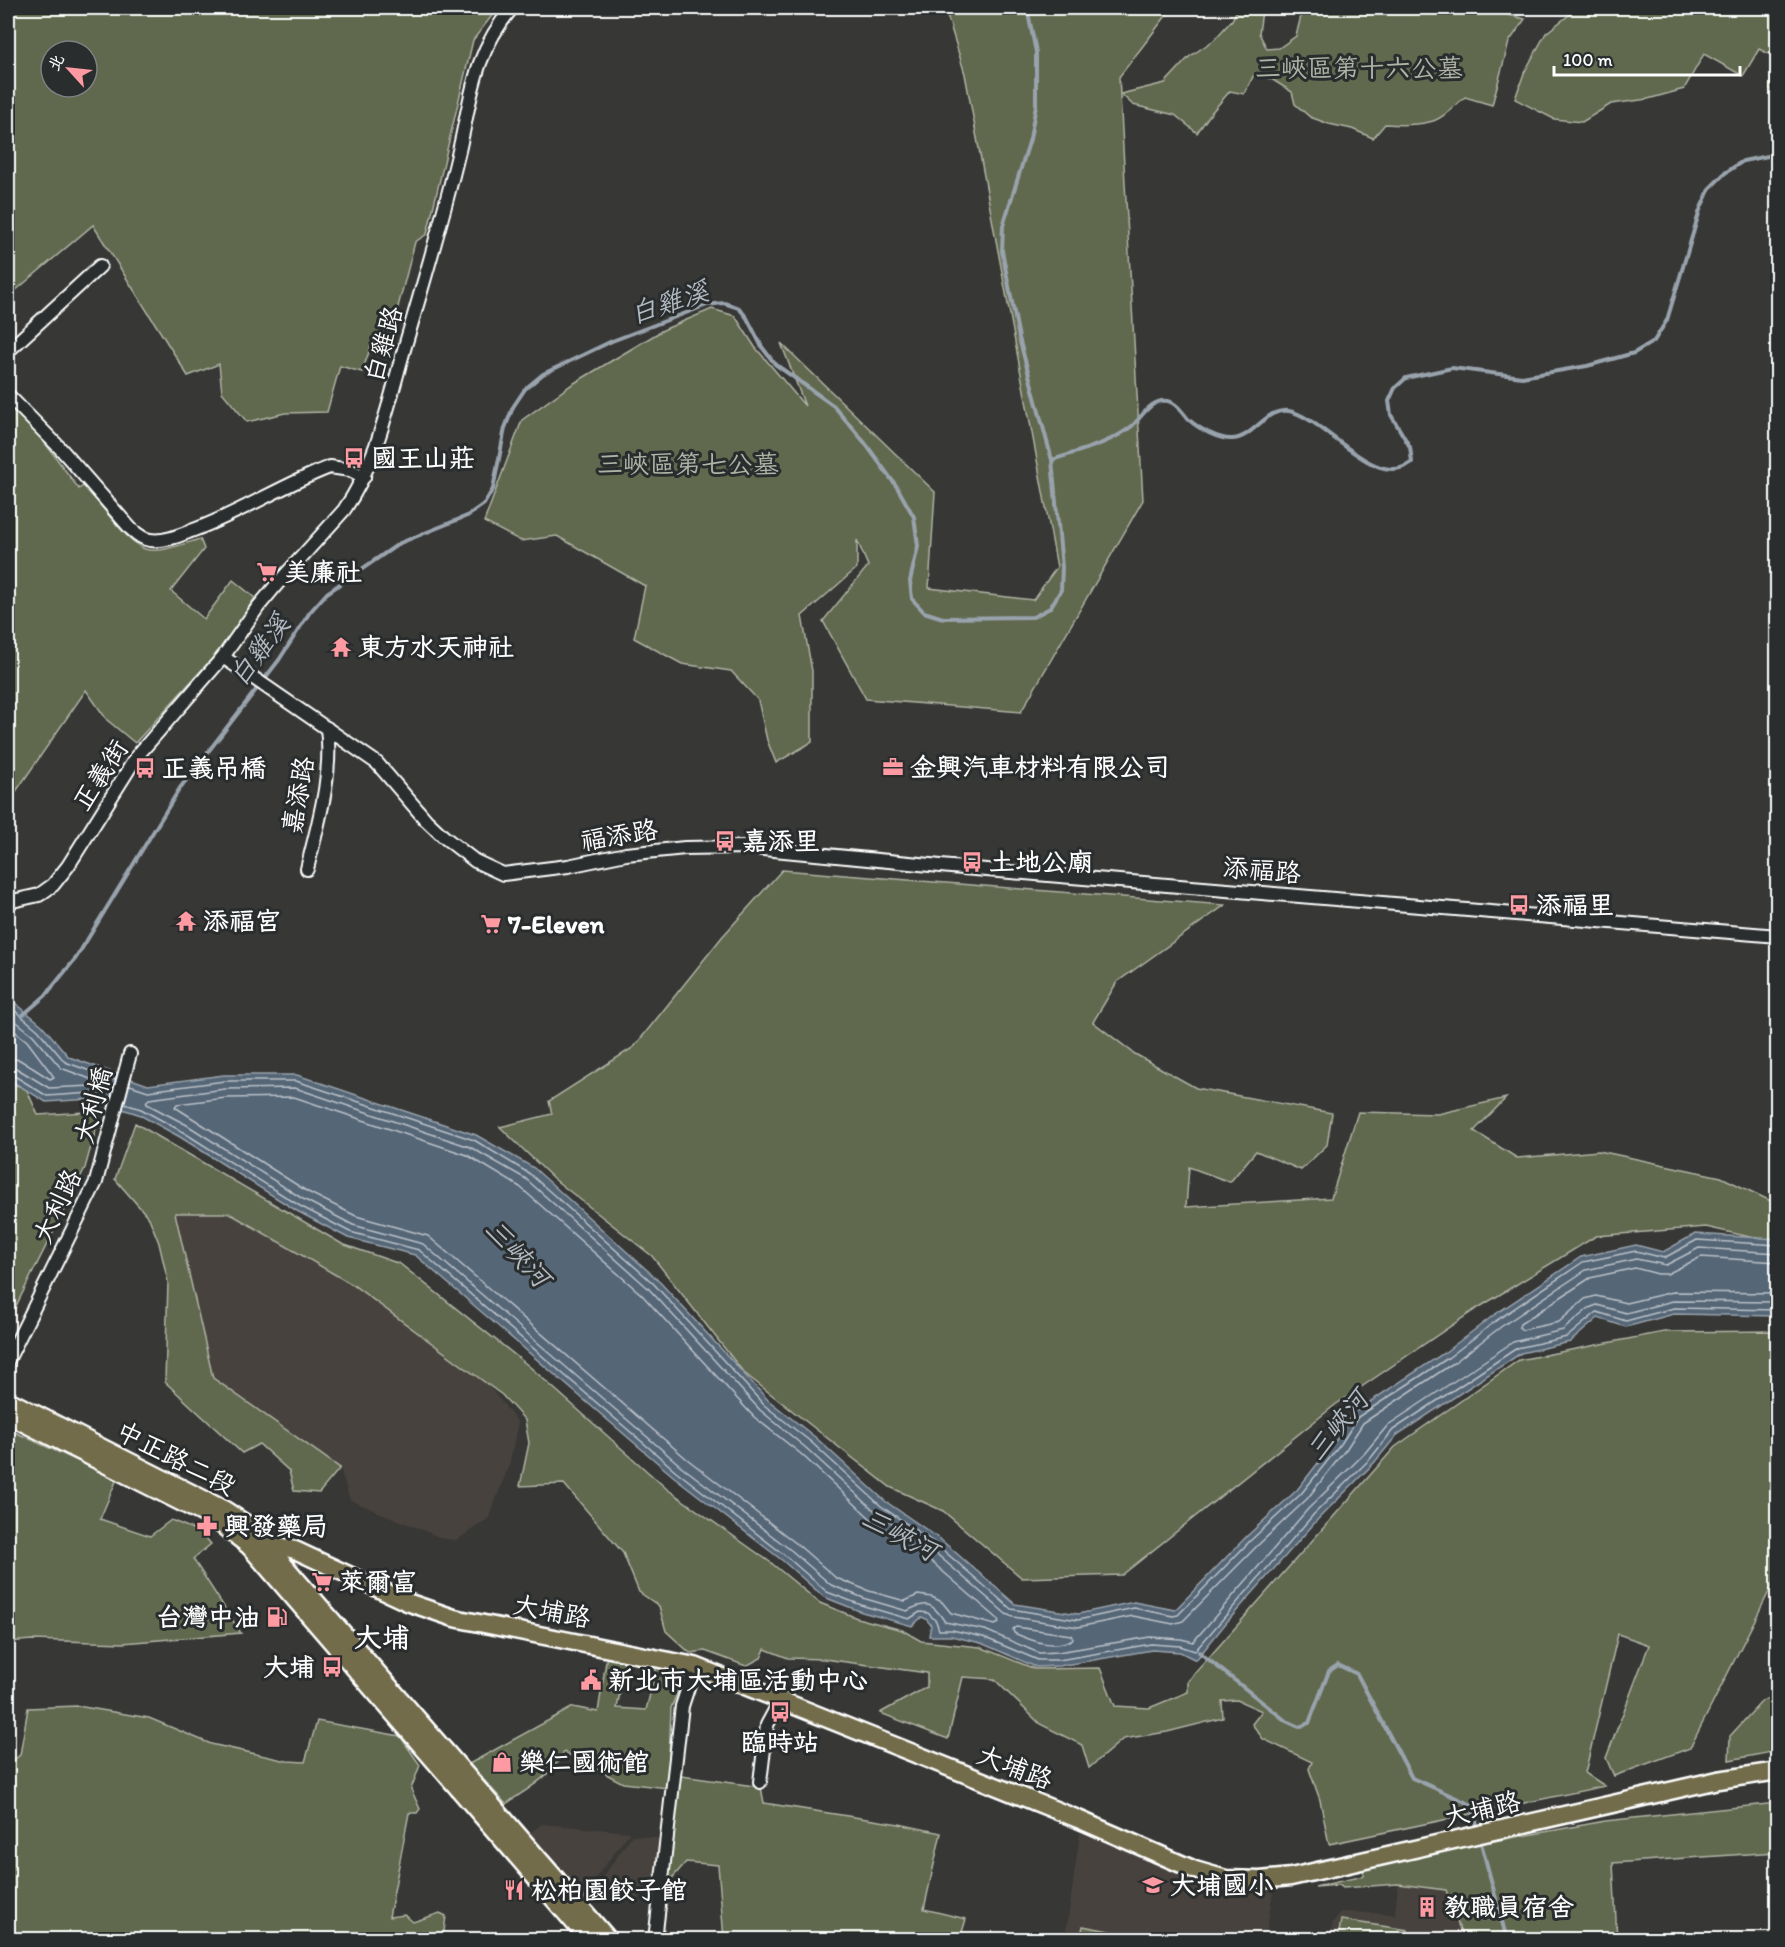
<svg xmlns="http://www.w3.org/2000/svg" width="1785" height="1947" font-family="Itim,'LXGW WenKai TC',sans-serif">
<rect width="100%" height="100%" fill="#373735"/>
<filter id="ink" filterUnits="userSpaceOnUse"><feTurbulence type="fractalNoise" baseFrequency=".0167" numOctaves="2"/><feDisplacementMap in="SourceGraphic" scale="12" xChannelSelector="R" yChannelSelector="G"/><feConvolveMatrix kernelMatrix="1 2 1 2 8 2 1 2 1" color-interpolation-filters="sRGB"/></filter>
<g filter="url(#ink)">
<!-- built -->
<g fill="#47433e">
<polygon points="175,1213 229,1213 353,1285 489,1386 518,1423 509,1465 489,1518 457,1540 444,1539 350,1500 340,1468 213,1378"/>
<polygon points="542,1824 630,1832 583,1895 528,1834"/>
<polygon points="1080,1833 1215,1882 1273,1892 1265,1939 1065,1940"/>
<polygon points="632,1835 663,1839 659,1868 636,1902 603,1877"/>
<polygon points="1398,1884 1447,1890 1463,1939 1329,1940 1333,1922 1341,1912 1395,1914"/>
</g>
<!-- green -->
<g fill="#61684e" stroke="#b0b4a6" stroke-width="1.5" fill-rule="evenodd">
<path d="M8,8H498L473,40L427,234L415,242L388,345L371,346L362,372L340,366L327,412L285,413L247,422L222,392L219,364L188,376L93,225L8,297ZM51,51H87V87H51Z"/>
<polygon points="945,8 1172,8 1119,77 1143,500 1021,712 866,699 823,621 868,566 857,540 857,568 802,616 812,671 812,742 776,763 767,740 758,700 731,671 682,664 634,638 645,586 557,536 521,541 484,522 522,420 571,385 663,330 712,309 735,316 755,347 805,406 781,343 935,492 929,588 1033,600 1057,567 965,74"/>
<path d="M1238,8H1258L1262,11L1259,33L1267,49L1279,48L1296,36L1303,8H1502L1505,14L1525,19L1509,42L1492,105L1465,97C1455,105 1442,120 1429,122C1416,125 1398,125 1385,124L1373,138L1352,129L1329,124L1310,117L1295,104L1292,92L1273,80L1255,73L1244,94L1230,91L1211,113L1197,133L1175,115L1133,105L1121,94L1165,83L1189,57L1214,40L1232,20Z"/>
<polygon points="1578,8 1777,8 1777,95 1770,89 1773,56 1759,49 1743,76 1704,54 1684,89 1648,99 1611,104 1582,122 1554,119 1515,99 1524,73 1546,33"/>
<path d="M8,393L79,489L84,485C97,500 128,543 145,549C159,554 186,543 200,539L204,549L171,591L204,619L233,580L255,598L218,652L135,743L107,720L86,690L8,803Z"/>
<polygon points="782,870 1225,905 1117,982 1093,1022 1135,1054 1196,1088 1332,1113 1327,1145 1301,1170 1256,1151 1230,1182 1189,1167 1186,1207 1331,1198 1358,1112 1438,1114 1506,1098 1474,1131 1517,1158 1599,1151 1721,1177 1777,1204 1777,1241 1772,1242 1706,1227 1596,1236 1473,1311 1335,1405 1122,1575 1022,1578 943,1511 890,1487 744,1373 652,1256 554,1179 500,1127 552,1114 549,1101 634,1047 722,937"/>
<polygon points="8,1083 26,1088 38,1115 101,1111 85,1168 8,1322 8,1168 9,1165 8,1164"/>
<polygon points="135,1123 342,1244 400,1264 530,1367 667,1489 770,1562 820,1603 857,1618 902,1630 921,1641 980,1647 1035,1669 1100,1668 1115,1706 1149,1708 1188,1692 1188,1681 1395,1447 1519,1360 1664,1332 1777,1331 1777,1579 1775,1580 1690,1748 1614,1776 1606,1758 1649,1645 1618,1634 1585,1773 1605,1786 1329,1844 1320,1800 1309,1769 1312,1762 1263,1739 1252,1724 1262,1711 1237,1700 1222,1701 1223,1718 1167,1732 1123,1739 1089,1768 1082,1745 1040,1724 994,1679 963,1677 948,1739 880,1713 927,1687 927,1673 824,1659 788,1658 765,1649 761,1658 746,1666 705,1651 690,1653 666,1631 659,1606 639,1592 623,1553 564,1484 520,1486 529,1443 525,1420 502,1395 353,1285 229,1213 175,1213 213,1378 340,1468 319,1493 294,1491 289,1471 259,1444 242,1453 165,1382 168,1282 159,1243 149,1218 115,1179"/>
<polygon points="8,1429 117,1479 100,1519 150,1536 171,1520 200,1532 211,1544 193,1559 241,1633 123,1643 32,1640 8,1642"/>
<path d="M607,1655L626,1660L617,1708L646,1710L657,1666L687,1670L671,1708L668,1788L623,1783L564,1752C552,1776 527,1789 506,1804L469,1764L573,1707L598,1712Z"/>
<polygon points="1777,1694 1777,1751 1729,1760 1730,1736 1762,1701"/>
<polygon points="77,1706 149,1718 211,1744 287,1761 305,1762 317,1721 400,1736 420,1765 411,1789 420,1809 417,1813 409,1813 389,1917 405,1915 413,1922 440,1913 446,1916 443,1939 8,1939 8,1764 20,1755 28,1708"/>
<polygon points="681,1776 761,1787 764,1803 899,1824 941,1833 924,1909 966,1919 960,1939 724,1939 718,1865 686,1862 667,1884"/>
<polygon points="1777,1803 1777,1852 1613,1863 1617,1939 1463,1939 1446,1890 1398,1884 1343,1888 1339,1885 1315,1887 1363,1876 1363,1865 1605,1821"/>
<polygon points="1341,1920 1408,1930 1407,1939 1338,1939"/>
<polygon points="1083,1926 1151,1939 1101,1939 1081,1935"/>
</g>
<!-- water -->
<polygon fill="#567" stroke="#99a3ad" stroke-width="1.5" points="8,997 42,1025 69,1057 148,1085 224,1075 297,1075 476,1135 534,1168 657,1279 768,1400 815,1437 885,1501 940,1539 1015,1604 1078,1614 1134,1602 1175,1610 1246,1537 1297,1490 1336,1440 1353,1413 1444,1353 1494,1315 1581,1257 1636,1245 1663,1252 1695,1234 1777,1239 1777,1316 1674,1314 1626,1327 1598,1318 1570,1342 1521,1353 1397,1435 1374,1463 1319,1518 1226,1623 1196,1660 1180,1652 1152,1650 1059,1666 1036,1667 981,1643 951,1636 929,1636 931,1625 926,1619 922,1617 912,1626 862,1612 824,1597 783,1561 673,1476 415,1255 348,1238 297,1211 180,1137 138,1114 91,1099 46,1102 8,1079"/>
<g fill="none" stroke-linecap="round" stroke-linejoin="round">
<!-- shore -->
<g stroke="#bbc2c9" stroke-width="1.5">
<polyline points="8,1005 38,1030 65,1062 115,1080"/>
<polyline points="8,1015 33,1035 61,1068 93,1080 95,1084 92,1086 49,1088 16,1068 8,1067"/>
<polyline points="8,1026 27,1041 54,1077 50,1079 20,1060 8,1058"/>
<polyline points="8,1074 13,1075 47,1096 92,1093 110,1099"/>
<polyline points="130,1085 148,1091 225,1081 296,1081 474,1140 530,1174 653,1283 764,1405 811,1442 881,1506 936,1544 1011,1609 1078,1620 1134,1608 1173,1616 1178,1615 1250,1541 1301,1494 1341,1444 1358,1417 1448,1358 1497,1320 1583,1262 1636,1251 1664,1258 1697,1240 1778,1245"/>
<polygon points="294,1097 467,1155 520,1187 642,1295 754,1417 801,1454 871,1519 926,1557 998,1619 999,1623 995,1625 951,1613 942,1602 932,1597 918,1595 905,1601 869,1591 836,1578 797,1544 687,1459 428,1236 356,1216 308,1192 175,1107 177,1104 226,1098"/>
<polyline points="125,1104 141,1109 183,1132 300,1206 350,1232 419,1250 676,1471 787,1557 827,1592 864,1606 909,1619 920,1612 928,1613 936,1621 939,1630 952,1630 983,1637 1038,1660 1059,1660 1151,1644 1180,1646 1195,1651 1314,1514 1370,1459 1393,1430 1517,1348 1567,1337 1597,1312 1626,1321 1674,1308 1778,1310"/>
<path d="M1778,1253L1699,1248L1666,1265L1636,1259L1586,1270L1502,1326L1452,1364L1363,1423L1347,1448L1307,1499L1256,1547L1183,1621L1173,1624L1133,1616L1078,1627L1013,1617L1006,1614L932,1550L876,1512L806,1448L760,1410L648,1288L526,1179L470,1147L295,1088L225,1089L149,1099L146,1102L147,1104L187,1125L303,1199L353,1225L423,1244L681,1466L792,1551L831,1585L866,1599L907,1611C927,1600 933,1603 945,1622L985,1630L1039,1653L1058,1652L1150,1637L1181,1639L1193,1642L1308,1509L1364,1454L1388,1425L1513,1342L1563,1330L1589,1308L1597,1305L1626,1313L1673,1301L1778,1302"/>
<polyline points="1778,1262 1701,1257 1667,1274 1658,1274 1635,1268 1590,1278 1520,1324 1519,1327 1522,1330 1559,1322 1585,1299 1596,1296 1626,1303 1673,1292 1778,1293"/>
<path d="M1016,1627L1071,1635L1073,1639C1054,1650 1032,1641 1014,1633L1013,1629Z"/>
</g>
<!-- stream -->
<g stroke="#99a3ad" stroke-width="4">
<path d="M1052,460C1078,451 1110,444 1132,426C1142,417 1151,398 1168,401C1177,403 1183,413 1188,419C1199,429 1219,440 1233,439C1255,437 1266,407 1289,411C1325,418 1376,492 1412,462L1410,447L1391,415L1389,401L1395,388L1406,378L1452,368L1522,377L1587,366L1634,353L1654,341L1667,320L1700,210L1710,188L1725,173L1743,161L1768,156L1778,157"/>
<polyline points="23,1015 45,996 76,958 180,788 279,660 310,612 327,593 400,543 467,516 484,504 493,489 505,428 513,407 525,389 543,374 612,341 707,305 724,303 739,308 747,318 762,347 775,364 834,406 865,443 897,487 914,517 918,546 910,581 912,599 924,612 943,618 1033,617 1050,608 1061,590 1062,567 1052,460 1019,338 1002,251 1003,226 1030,139 1036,105 1036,52 1027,8"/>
<polyline points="1199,1652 1286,1721 1299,1727 1309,1723 1329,1671 1338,1665 1357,1674 1412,1778 1472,1805 1478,1829"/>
<polyline points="1480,1839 1507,1940"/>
</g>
<!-- minor casing -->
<g stroke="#fff" stroke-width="16">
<g id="minor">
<polyline points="8,351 100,266"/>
<path d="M8,395L60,448L131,529C137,534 142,539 150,540C164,542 178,536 191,531C239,514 282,485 330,467L350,470L364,477"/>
<polyline points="223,657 377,763 426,820 444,837 475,861 503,874 568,866 626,854 685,848 743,847 951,867 1778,936"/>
<path d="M307,869C318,823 333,776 327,728"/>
<path d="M8,902L39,895L53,885L68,866L137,756L223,657L258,607L278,583L344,510C376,464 388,406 403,353C422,288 442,222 458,155C472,97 472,56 512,8"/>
<polyline points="8,1360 96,1182 130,1054"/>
<polyline points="760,1782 767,1725 780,1701"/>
<polyline points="655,1940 682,1706 695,1666"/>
</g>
</g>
<!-- major casing -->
<g stroke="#fff" stroke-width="21">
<g id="major">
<polyline points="8,1400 225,1510 245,1523 265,1543 609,1940"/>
<polyline points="8,1415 214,1519 249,1546 589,1940"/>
<polyline points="249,1546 265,1543 295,1550 407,1602 454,1618 695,1666 1078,1819 1195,1870 1226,1879 1260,1880 1291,1877 1718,1780 1778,1771"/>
</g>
</g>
<!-- minor -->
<use href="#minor" stroke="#2a2d2e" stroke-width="12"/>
<!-- major -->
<use href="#major" stroke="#726c4b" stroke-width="16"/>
</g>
</g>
<!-- icons -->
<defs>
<g id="bus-bare" transform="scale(1.62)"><path d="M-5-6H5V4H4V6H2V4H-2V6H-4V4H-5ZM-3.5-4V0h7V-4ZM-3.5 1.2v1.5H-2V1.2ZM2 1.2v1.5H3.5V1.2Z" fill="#ff9aa2" stroke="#2a2d2e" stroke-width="2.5" paint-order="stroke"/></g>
<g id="supermarket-bare" transform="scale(1.62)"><path d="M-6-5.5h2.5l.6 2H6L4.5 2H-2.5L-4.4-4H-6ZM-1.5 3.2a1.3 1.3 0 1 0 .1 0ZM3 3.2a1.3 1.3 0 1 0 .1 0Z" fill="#ff9aa2" stroke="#2a2d2e" stroke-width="2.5" paint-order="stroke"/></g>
<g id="temple-bare" transform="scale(1.62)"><path d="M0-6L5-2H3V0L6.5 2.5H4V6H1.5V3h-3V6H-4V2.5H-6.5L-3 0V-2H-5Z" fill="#ff9aa2" stroke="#2a2d2e" stroke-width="2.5" paint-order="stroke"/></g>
<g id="office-bare" transform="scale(1.62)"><path d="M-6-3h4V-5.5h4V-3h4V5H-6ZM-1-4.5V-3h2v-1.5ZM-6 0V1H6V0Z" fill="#ff9aa2" stroke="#2a2d2e" stroke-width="2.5" paint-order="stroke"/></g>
<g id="pharmacy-bare" transform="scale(1.62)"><path d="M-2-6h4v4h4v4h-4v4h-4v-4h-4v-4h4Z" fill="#ff9aa2" stroke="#2a2d2e" stroke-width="2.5" paint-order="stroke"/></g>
<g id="fuel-bare" transform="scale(1.62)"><path d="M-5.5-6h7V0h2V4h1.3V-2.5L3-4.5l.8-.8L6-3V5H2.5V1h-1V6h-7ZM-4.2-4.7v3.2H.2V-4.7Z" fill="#ff9aa2" stroke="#2a2d2e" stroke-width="2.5" paint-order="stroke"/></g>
<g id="civic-bare" transform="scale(1.62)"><path d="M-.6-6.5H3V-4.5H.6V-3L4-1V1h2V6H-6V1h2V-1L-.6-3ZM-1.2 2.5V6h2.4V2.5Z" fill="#ff9aa2" stroke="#2a2d2e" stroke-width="2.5" paint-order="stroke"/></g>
<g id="shop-bare" transform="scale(1.62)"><path d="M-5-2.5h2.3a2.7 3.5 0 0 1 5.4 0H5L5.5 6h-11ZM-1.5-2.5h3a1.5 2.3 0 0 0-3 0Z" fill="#ff9aa2" stroke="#2a2d2e" stroke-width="2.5" paint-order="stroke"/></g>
<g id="school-bare" transform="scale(1.62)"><path d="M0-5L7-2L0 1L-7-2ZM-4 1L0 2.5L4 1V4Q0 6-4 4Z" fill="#ff9aa2" stroke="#2a2d2e" stroke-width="2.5" paint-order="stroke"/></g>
<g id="restaurant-bare" transform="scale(1.62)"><path d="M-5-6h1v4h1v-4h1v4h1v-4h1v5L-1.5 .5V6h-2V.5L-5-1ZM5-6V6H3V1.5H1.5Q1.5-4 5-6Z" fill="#ff9aa2" stroke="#2a2d2e" stroke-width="2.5" paint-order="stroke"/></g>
<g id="building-bare" transform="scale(1.62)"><path d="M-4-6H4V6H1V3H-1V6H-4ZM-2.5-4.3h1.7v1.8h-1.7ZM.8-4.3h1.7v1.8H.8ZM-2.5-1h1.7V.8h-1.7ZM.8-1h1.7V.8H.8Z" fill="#ff9aa2" stroke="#2a2d2e" stroke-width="2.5" paint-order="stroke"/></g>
</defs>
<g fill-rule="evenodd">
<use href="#bus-bare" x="354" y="458"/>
<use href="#supermarket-bare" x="267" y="572"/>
<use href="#temple-bare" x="341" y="647"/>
<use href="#office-bare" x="893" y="767"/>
<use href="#bus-bare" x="145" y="768"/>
<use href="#bus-bare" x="725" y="841"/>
<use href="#bus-bare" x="972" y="862"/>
<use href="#bus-bare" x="1519" y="905"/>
<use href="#temple-bare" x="186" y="921"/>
<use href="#supermarket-bare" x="491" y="924"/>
<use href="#pharmacy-bare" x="207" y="1526"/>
<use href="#supermarket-bare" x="322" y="1582"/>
<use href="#fuel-bare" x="277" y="1617"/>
<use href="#bus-bare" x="332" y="1667"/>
<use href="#civic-bare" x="591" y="1680"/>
<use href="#bus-bare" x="780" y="1712"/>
<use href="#shop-bare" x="502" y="1762"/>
<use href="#school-bare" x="1153" y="1885"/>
<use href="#restaurant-bare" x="514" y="1890"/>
<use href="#building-bare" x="1427" y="1907"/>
</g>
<g text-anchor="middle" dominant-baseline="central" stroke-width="6" stroke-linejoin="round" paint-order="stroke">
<!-- park labels -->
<g font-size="26" fill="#b0b4a6" stroke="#2a2d2e">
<text x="1359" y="68">三峽區第十六公墓</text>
<text x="688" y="464">三峽區第七公墓</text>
</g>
<!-- street labels -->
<g font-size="26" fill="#fff" stroke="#2a2d2e">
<text transform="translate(383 344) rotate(-74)">白雞路</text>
<text transform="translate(100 775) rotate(-57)">正義街</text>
<text transform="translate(298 795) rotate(-80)">嘉添路</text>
<text transform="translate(619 835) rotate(-9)">福添路</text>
<text transform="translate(1262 870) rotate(5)">添福路</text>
<text transform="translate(93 1105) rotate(-75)">大利橋</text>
<text transform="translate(57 1206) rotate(-65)">大利路</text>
<text transform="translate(176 1458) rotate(27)">中正路二段</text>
<text transform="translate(552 1611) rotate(11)">大埔路</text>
<text transform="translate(1015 1767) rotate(21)">大埔路</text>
<text transform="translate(1482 1809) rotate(-13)">大埔路</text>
</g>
<!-- poi labels -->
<g font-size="26" font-weight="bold" fill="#fff" stroke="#2a2d2e" text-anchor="start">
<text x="371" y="458">國王山莊</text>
<text x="284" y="572">美廉社</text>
<text x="358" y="647">東方水天神社</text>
<text x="910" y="767">金興汽車材料有限公司</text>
<text x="162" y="768">正義吊橋</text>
<text x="742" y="841">嘉添里</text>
<text x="989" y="862">土地公廟</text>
<text x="1536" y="905">添福里</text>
<text x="203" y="921">添福宮</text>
<text x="508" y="924">7-Eleven</text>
<text x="224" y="1526">興發藥局</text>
<text x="339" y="1582">萊爾富</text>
<text x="260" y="1617" text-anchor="end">台灣中油</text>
<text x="315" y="1667" text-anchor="end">大埔</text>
<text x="608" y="1680">新北市大埔區活動中心</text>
<text x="780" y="1742" text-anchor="middle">臨時站</text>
<text x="519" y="1762">樂仁國術館</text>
<text x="1170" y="1885">大埔國小</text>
<text x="531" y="1890">松柏園餃子館</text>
<text x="1444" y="1907">教職員宿舍</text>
</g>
<!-- water labels -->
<g font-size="27" font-style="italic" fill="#b2bac2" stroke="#2a2d2e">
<text transform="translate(669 302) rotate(-18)">白雞溪</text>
<text transform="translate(259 650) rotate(-53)">白雞溪</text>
<text transform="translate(518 1253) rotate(47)">三峽河</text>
<text transform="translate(1337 1425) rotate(-51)">三峽河</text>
<text transform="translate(900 1534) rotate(28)">三峽河</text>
</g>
<!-- quarter labels -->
<g font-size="28" font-weight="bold" fill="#fff" stroke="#2a2d2e">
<text x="382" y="1637">大埔</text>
</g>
</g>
<!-- margin -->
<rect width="1785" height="1947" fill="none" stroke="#2a2d2e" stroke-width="30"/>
<rect x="15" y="15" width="1755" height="1917" fill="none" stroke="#fff" stroke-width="2" filter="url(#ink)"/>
<!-- north arrow -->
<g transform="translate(69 69) rotate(297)"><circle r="28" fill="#2a2d2e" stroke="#7f8182" stroke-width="1.5"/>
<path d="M0-4.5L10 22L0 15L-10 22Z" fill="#ff9aa2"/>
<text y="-9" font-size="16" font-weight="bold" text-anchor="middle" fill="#ffffff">北</text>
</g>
<!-- scale -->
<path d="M1554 66v9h186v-9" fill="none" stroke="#ffffff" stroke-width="3"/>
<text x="1563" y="66" font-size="18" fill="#ffffff" stroke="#2a2d2e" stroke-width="4.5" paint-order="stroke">100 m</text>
</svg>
